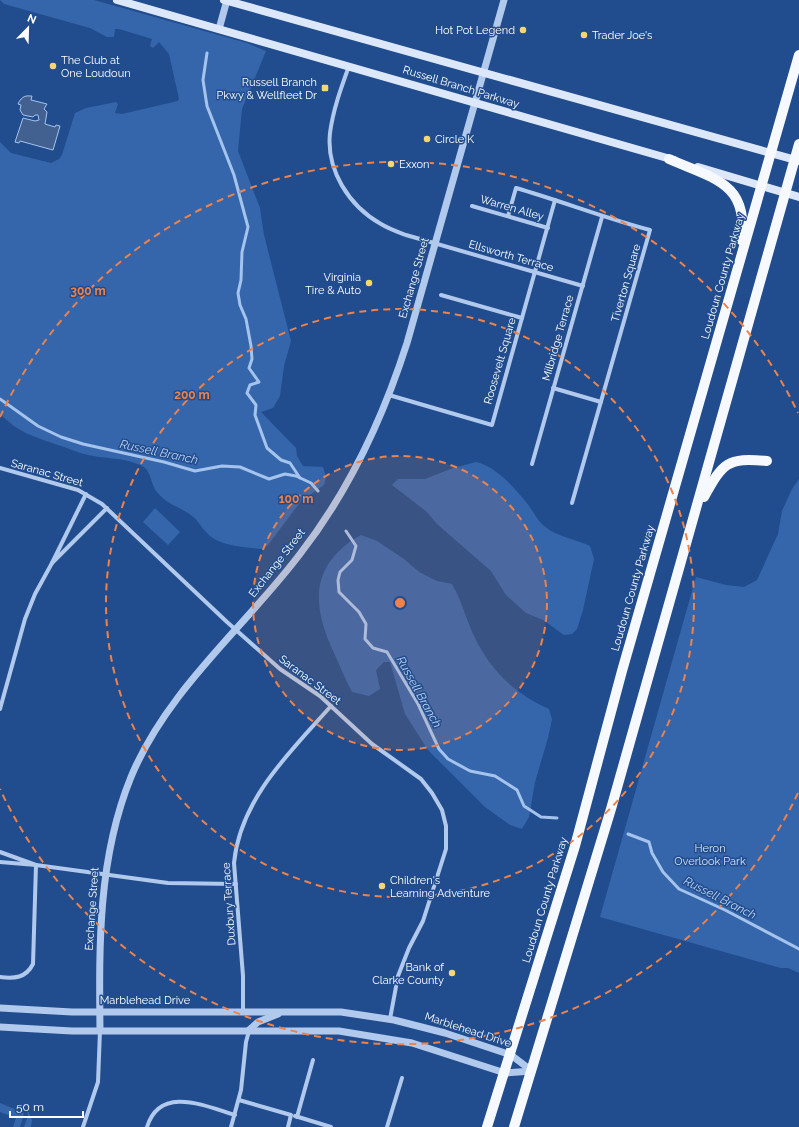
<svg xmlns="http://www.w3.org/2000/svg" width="799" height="1127" font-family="Raleway,sans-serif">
<rect width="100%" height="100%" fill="#214d8e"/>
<!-- green -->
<g fill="#3566ac">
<path d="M0,0H94L247,43L266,51L242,109L238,151L260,208L264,235L291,341L284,366L280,396L273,408L261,412L296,448L297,456L303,466L323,467L326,477L324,485L301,501L268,545L263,549C245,547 219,547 206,532C201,527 198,520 192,516C180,506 168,506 157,492C150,484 152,469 140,465C123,457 102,459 84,454C75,452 66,447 58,445C35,437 16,432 0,413V142L11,153L51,163L59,159L62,155L75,113L86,108L116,102L118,104L115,113L122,114L178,101L179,99L169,54L159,42L153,48L150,46L152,39L119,29H115L114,37H107L90,28L4,4Z"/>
<path d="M476,462C495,466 514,487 526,502C532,509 537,520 544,526C557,537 575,539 590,546L594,559L583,610L577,629L572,634L564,635L543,620L526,613L506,595L491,571L437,524L427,512L392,485L398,479H425L453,468Z"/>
<polygon points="799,479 799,973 788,968 781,968 600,917 696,577 726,585 744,587 757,580 778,534 782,511 792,489"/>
<polygon points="155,508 180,532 168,545 143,522"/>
<path d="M361,535L377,541L404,559L419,572L437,581L452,584C462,601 466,620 475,638C491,671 515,694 549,709L552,719L548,738L535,782L529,817L522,829L510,825L485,807L428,750L405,714L390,662H384L376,670L380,689L369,696L352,692C345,679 340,666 334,653C311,604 310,564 361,535Z"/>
<polygon points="0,1103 24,1113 20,1127 13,1127 16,1118 0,1112"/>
<polygon points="27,1109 32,1120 31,1127 24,1127 28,1116"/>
</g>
<!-- water -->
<path fill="#426191" stroke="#a5c4ed" d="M30,96H32L31,100L47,104L44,109L47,112L45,124L55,127L56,125L60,126L53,150L20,141L19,143L15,142L23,118L35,121L39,120L38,115H35L33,117L23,115L20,110L21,105L18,104C20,99 24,95 30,96Z"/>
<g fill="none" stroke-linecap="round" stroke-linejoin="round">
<!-- stream -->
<g stroke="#a5c4ed" stroke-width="3">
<polyline points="207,53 203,80 207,106 234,175 248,227 242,252 241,280 238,293 240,305 246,319 251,346 252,359 249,368 259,382 250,385 247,393 256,405 255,415 267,448 281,460 290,463 300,478"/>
<polyline points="0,399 38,426 61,437 83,444 164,462 195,471 222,466 240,467 269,479 285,474 296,476 311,483 318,491"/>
<polyline points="346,531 356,546 352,560 340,572 338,580 339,592 359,612 366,624 365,639 373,648 387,652 418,704 439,749 448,759 470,771 495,776 517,790 524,806 541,817 557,818"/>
<polyline points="628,834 649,842 652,853 663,872 679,889 725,910 799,949"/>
</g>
<!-- minor -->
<g stroke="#b1c9ec" stroke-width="4">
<path d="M349,66C341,88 333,110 330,133C326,170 349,206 381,224C389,229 398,232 406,235L583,286"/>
<polyline points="472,206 548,228"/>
<path d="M508,216L516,188C561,201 605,218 650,230L572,503"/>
<polyline points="441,295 522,318"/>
<polyline points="553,388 601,402"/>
<polyline points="389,395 492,425 555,200"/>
<polyline points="532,464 602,217"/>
<polyline points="0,468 78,490 102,504 227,622 280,669 320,696 372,744 421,779 432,793 442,810 446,826 446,849 423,921 409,948 398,976 390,1019"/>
<polyline points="86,494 52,563 107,508"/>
<polyline points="0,709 25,619 35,594 52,563"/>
<polyline points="0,852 36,865 0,862"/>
<path d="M0,977C14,979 26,978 33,964L36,865L168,883L236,884"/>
<path d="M243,1011V976L234,863C240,799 291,751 331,706"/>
<polyline points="239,1100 291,1115 288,1127"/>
<polyline points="295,1116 331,1127"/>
<polyline points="297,1117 313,1060"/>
<polyline points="83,1127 98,1082 100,1031"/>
<path d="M147,1127C160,1085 205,1106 235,1115"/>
<polyline points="231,1127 241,1090 246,1042 249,1031"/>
<polyline points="387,1127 402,1078"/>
</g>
<!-- tertiary -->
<g stroke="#b1c9ec" stroke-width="7">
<polyline points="219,29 227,0"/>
<polyline points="0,1008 72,1012 341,1012 394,1020 445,1033 511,1055 532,1071"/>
<polyline points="0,1027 72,1031 339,1031 412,1043 505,1073 532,1071"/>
<polyline points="249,1030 258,1022 278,1014"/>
<path d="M100,1031C99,944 98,858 131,777C167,690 244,628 300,554C349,491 383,418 407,343L504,0"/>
</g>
<!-- secondary -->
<g stroke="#dce8f9" stroke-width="8">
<polyline points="117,0 674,160"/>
<polyline points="224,0 799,161"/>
<polyline points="698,167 799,197"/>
</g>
<!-- primary -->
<g stroke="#f6f9ff" stroke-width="10">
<path d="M669,159C712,178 750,183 741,240"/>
<path d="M704,497C723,463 727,457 767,461"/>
<polyline points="487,1127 575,846 622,671 799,55"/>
<polyline points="514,1127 611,809 799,144"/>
</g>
</g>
<!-- distance rings -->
<circle cx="400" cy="603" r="147" fill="#ee8249" fill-opacity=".12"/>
<g fill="none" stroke="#ee8249" stroke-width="2" stroke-dasharray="7 5">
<circle cx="400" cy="603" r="147"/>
<circle cx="400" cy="603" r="294"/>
<path d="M798 793A441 441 0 0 1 0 789M0 417A441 441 0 0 1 798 413"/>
</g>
<!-- markers -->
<g fill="#f8d772" stroke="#214d8e" stroke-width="1.5">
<circle cx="523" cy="30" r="4"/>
<circle cx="584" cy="35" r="4"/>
<circle cx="53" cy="66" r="4"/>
<rect x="321" y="84" width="8" height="8" rx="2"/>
<circle cx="427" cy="139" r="4"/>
<circle cx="391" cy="164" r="4"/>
<circle cx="369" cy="283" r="4"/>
<circle cx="382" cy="886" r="4"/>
<circle cx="452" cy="973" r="4"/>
</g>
<g text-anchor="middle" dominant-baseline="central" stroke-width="3" stroke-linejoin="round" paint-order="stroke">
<!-- poi labels -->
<g font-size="11" fill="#fff" stroke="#214d8e" text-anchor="start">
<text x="515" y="30" text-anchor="end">Hot Pot Legend</text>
<text x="592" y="35">Trader Joe's</text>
<text x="61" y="60">The Club at<tspan x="61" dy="13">One Loudoun</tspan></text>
<text x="317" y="82" text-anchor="end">Russell Branch<tspan x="317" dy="13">Pkwy &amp; Wellfleet Dr</tspan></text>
<text x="435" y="139">Circle K</text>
<text x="399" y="164">Exxon</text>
<text x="361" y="277" text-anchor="end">Virginia<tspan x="361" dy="13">Tire &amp; Auto</tspan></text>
<text x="390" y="880">Children's<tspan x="390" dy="13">Learning Adventure</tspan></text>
<text x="444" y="967" text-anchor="end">Bank of<tspan x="444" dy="13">Clarke County</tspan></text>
</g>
<!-- street labels -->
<g font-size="11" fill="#fff" stroke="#214d8e">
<text transform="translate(461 87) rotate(17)">Russell Branch Parkway</text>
<text transform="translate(512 208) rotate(16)">Warren Alley</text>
<text transform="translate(511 256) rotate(16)">Ellsworth Terrace</text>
<text transform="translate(723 276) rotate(-74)">Loudoun County Parkway</text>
<text transform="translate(414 278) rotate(-74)">Exchange Street</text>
<text transform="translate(626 283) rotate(-74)">Tiverton Square</text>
<text transform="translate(558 338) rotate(-74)">Milbridge Terrace</text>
<text transform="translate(500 361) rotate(-74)">Roosevelt Square</text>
<text transform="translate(47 473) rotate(16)">Saranac Street</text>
<text transform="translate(277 563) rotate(-52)">Exchange Street</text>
<text transform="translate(633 588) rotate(-74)">Loudoun County Parkway</text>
<text transform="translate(310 680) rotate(37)">Saranac Street</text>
<text transform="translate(545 900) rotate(-73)">Loudoun County Parkway</text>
<text transform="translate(229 904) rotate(-94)">Duxbury Terrace</text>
<text transform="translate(92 909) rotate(-86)">Exchange Street</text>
<text x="145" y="1000">Marblehead Drive</text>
<text transform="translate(468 1030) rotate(18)">Marblehead Drive</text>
</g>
<!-- park labels -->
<g font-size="11" fill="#d6e4f9" stroke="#214d8e">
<text x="710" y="848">Heron<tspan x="710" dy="13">Overlook Park</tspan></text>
</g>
<!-- water labels -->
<g font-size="12" font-style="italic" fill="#bdd3f3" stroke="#214d8e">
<text transform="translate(159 452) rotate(12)">Russell Branch</text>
<text transform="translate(419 692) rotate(61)">Russell Branch</text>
<text transform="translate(720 898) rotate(27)">Russell Branch</text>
</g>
</g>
<circle cx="400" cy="603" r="6" fill="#ee8249" stroke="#214d8e" stroke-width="2"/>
<g font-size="12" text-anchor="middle" font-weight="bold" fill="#ee8249" stroke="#214d8e" stroke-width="3" stroke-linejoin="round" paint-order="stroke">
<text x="88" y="295">300 m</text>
<text x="192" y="399">200 m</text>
<text x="296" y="503">100 m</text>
</g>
<!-- north arrow -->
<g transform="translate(28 28) rotate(23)" stroke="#214d8e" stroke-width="3" paint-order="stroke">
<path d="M0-3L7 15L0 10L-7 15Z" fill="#ffffff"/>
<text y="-6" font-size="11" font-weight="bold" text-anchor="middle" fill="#ffffff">N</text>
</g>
<!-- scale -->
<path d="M10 1111v6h73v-6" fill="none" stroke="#ffffff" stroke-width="2"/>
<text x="16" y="1111" font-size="12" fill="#ffffff" stroke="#214d8e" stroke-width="3" paint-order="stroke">50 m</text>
</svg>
